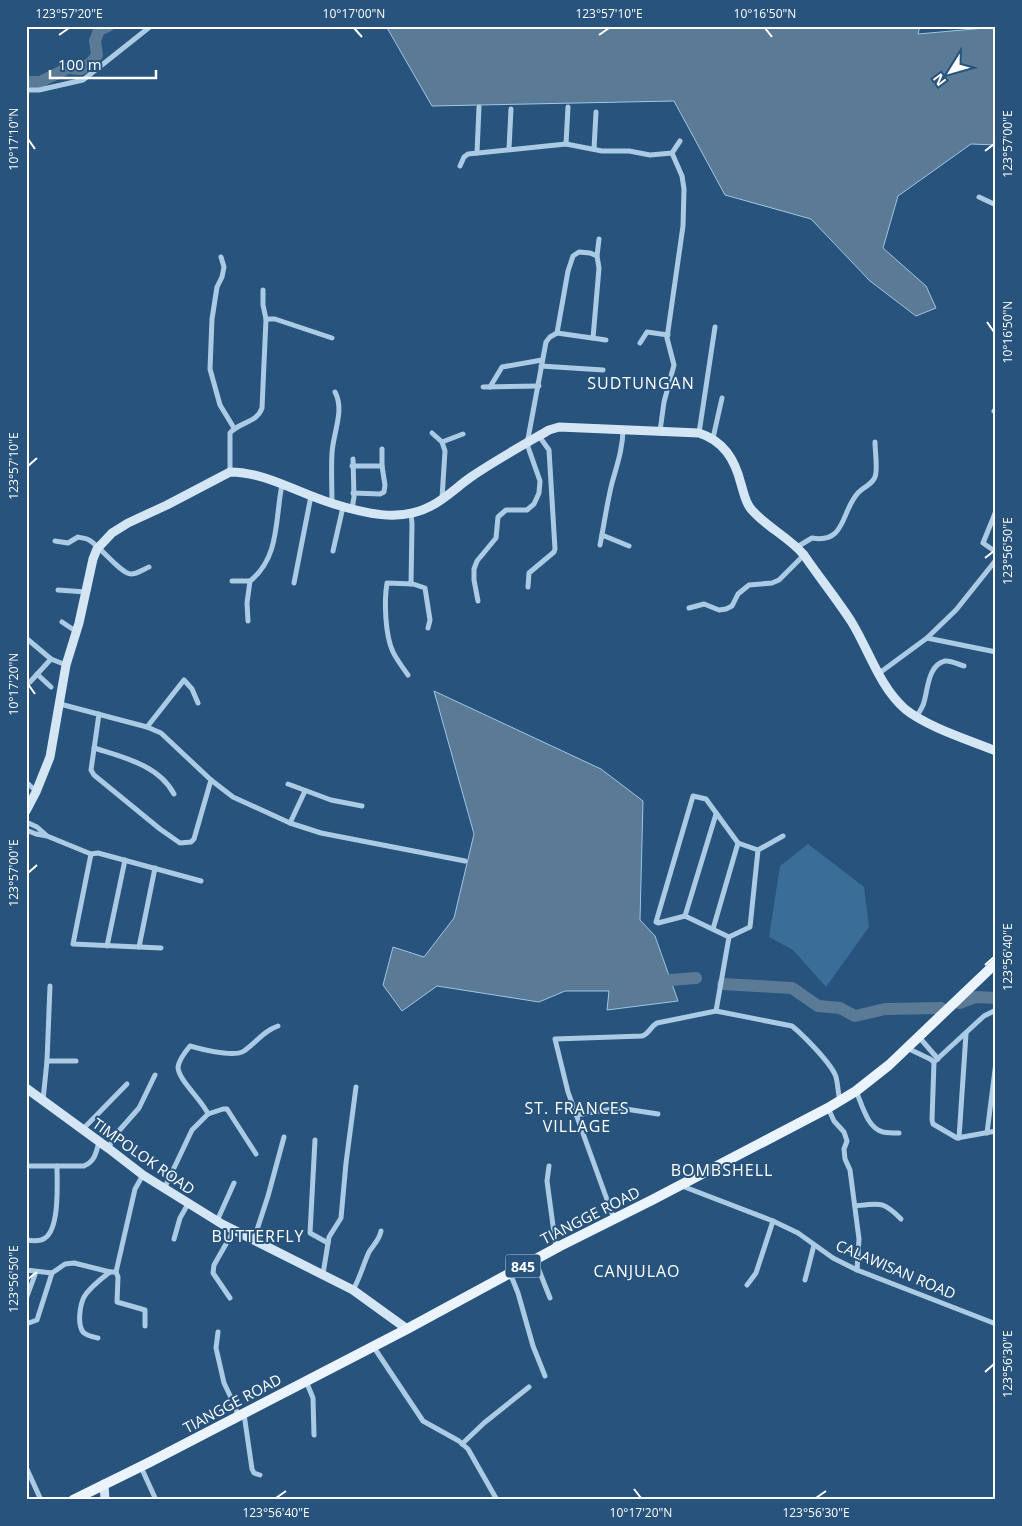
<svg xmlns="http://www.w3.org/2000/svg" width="1022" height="1526" font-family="'Open Sans',sans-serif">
<rect width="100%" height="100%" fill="#27537c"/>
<!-- green -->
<polygon fill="#3b6d99" points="808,844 864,887 869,927 826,987 793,950 769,937 780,866"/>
<!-- water -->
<g fill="#5a7a96" stroke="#a0c6e5">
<polygon points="386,26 920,26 918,34 996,27 996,145 971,144 898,196 883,248 926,286 936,308 916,316 870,281 811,219 725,195 674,101 432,106"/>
<polygon points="434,691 601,769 643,801 640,920 655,936 678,1001 607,1010 609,991 565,991 539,1002 437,986 402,1011 383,985 393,947 424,957 454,918 474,834"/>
</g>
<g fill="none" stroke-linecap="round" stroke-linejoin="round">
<!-- river -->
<g stroke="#5a7a96" stroke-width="12">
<polyline points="26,82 40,82 68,68 81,69 91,63 97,55 95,41 99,30 108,26"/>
<polyline points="671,980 696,978"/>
<polyline points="723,984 792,988 818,1006 840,1008 855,1016 885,1009 941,1008"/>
<polyline points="960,1003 976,997 996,998"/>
</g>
<!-- street -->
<g stroke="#abcae4" stroke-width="5">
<polyline points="26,90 39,90 83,80 151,26"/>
<polyline points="566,144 568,107"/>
<polyline points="509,149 511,109"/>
<polyline points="594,149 596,112"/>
<polyline points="477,153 479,107"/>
<polyline points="460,166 464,157 468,154 566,144 602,151 629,151 650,155 672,153 680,141"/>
<polyline points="979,197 996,205"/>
<polyline points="597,256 599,239"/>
<polyline points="221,257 224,267 222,277 217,287 212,319 210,369 220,405 234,428"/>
<polyline points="263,290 263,305 266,319"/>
<polyline points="557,333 568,271 573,256 579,252 590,253 597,256 599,268 593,338"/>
<polyline points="640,343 647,332 668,335"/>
<polyline points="541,366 603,370"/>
<polyline points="483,387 539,386"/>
<polyline points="490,387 502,367 542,360"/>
<polyline points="994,411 996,412"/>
<polyline points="660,431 664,402 674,365 667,338 683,226 684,189 682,176 672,153"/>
<polyline points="432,433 442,442 445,451 442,498"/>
<polyline points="699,433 715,327"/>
<polyline points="713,438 722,398"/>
<polyline points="442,442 463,434"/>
<polyline points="352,466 382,466"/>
<path d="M230,472V433C239,422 257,423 262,408L266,319H275L332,338"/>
<polyline points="353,493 380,494 384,492 385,485 382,466 382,449"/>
<path d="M332,504C332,487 331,470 332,453C333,433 345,410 335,392"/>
<polyline points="352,509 354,497 353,459"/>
<polyline points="996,511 983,543 996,552"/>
<polyline points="602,535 629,546"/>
<path d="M55,541L68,543L78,537C81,538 86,538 89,540C100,546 121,574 131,574C137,574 144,569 149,567"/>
<path d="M600,545C604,525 607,503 612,483C617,465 623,448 623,429"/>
<path d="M797,547L812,538C846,544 841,511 858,493C863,487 872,485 875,477C878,470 875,451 875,442"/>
<polyline points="333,551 343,507"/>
<path d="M232,581H250C280,558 275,518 282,485"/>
<polyline points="294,583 311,496"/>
<polyline points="411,584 412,524 411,513"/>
<polyline points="528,587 529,573 554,552 555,549 549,450 539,436"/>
<polyline points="58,590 86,592"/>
<polyline points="478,601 474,580 474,569 477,561 496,538 498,517 506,510 527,510 534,504 539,493 540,481 527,444 546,342 550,337 557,333 606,340"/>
<polyline points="689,608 704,604 719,610 726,609 732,606 738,594 749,585 772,583 779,580 804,555"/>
<polyline points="248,621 247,603 250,581"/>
<polyline points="62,622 77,632"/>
<polyline points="26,638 51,659 66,665"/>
<polyline points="927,638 996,652"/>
<polyline points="37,674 51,687"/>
<polyline points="878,674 927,638 956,610 996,560"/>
<path d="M408,675C403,668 397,660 393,652C385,635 384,601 387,583L413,584L425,588L430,620L428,628"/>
<polyline points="30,682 51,659"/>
<polyline points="60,704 147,727 161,733 211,780 233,797 290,823 321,833 465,861"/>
<polyline points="99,714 91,770 94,775 160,829 180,843 191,842 194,839 211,780"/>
<path d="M917,716C919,712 923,707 924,702C928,689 928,665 945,661C951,660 959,665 964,666"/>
<polyline points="147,727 184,680 192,689 198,703"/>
<path d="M94,748C122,757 159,765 174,794"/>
<polyline points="26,782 36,791"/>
<polyline points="288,784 331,800 362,806"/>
<polyline points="26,822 37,827 46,835"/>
<polyline points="290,823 305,791"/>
<polyline points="26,830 36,834 47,836 91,854 98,853 201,881"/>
<polyline points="758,850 750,927 729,937 685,916 658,923 656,922 693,796 706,799 738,843 758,850 783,836"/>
<polyline points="91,854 73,944 161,948"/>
<polyline points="685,916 716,814"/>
<polyline points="713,929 738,843"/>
<polyline points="107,946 125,860"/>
<polyline points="139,947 155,868"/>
<polyline points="716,1011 729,937"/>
<polyline points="919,1037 938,1059"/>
<polyline points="907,1048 930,1059 934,1062"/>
<polyline points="47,1061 76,1061"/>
<polyline points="934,1062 932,1120 933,1124 957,1138 996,1131"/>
<polyline points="934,1062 984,1016 996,1010"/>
<path d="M856,1091C862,1104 867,1128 883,1132C888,1133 894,1133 899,1133"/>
<polyline points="43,1100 47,1061 50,986"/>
<polyline points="828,1108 834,1121 844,1132 847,1141 844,1149 845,1159 850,1170 859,1239 857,1270"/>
<polyline points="208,1114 223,1109 227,1109 256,1154"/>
<polyline points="576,1115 619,1108 658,1114"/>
<polyline points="83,1129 127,1084"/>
<polyline points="987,1133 996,1062"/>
<polyline points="959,1138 966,1034"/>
<polyline points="315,1140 310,1233 328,1243"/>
<polyline points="108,1148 117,1133 139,1108 155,1075"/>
<path d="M26,1166H84C95,1161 96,1153 99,1142"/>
<polyline points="549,1166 547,1181 556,1248"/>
<polyline points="682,1186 773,1221 798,1233 833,1258 857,1270 996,1324"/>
<path d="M164,1189L192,1130L208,1114C203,1101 178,1080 178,1067C179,1060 185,1052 190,1046C201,1049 233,1058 244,1051C256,1043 263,1031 278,1026"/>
<path d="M855,1206C880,1203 883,1201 901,1219"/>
<path d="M614,1219L568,1092L555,1039L642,1036C649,1034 650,1027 657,1023L716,1011L792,1026C803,1035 832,1064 836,1077C838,1085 838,1093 840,1101"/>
<polyline points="217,1221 234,1183"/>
<polyline points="174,1239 180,1218 188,1204"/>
<polyline points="254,1239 268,1196 284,1137"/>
<path d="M26,1240C32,1241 40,1242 45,1238C60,1228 57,1182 57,1166"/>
<polyline points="535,1260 550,1298"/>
<polyline points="26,1270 52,1273 65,1264 74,1263 110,1272 116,1272 135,1189 143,1175"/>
<polyline points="116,1272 118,1277 117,1302 145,1310 145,1326"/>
<polyline points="510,1273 518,1293 533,1346 545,1376"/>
<polyline points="323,1274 329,1237 341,1218 346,1163 356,1087"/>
<polyline points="805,1280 814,1245"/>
<polyline points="747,1285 756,1273 773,1221"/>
<path d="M353,1290C360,1278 363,1265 369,1252C373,1245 379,1241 381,1231"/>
<polyline points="230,1298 213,1273 214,1265 234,1230"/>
<polyline points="26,1299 36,1272"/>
<polyline points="26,1324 37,1320 52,1273"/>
<polyline points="218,1332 216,1348 224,1383 235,1406 238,1416"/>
<path d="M98,1338C93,1337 87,1336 83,1332C77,1324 80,1305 84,1297C90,1287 101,1279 110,1272"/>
<polyline points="373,1346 423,1421 459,1441 468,1449 497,1500"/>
<polyline points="306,1381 313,1398 314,1435"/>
<polyline points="244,1414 252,1469 254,1473 260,1475"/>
<polyline points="462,1444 484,1423 529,1387"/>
<polyline points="26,1467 41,1500"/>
<polyline points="141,1467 156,1500"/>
</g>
<!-- secondary -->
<g stroke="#d4e5f4" stroke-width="9">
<path d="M26,811L36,792L50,757L66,665L79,623L93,559L97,549L112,533L128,523L167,505L230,472C265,472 298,493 331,503C363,513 400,523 431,506C445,499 458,486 471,477C496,460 523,445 549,430L559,427L699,433C724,441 735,460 741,484C744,493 745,502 751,509C766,527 789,537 804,555C819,577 836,598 851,621C869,650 879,686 905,709C927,727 969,740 996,751"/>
<polyline points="26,1088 108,1148 143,1175 222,1224 353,1290 407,1329"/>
<polyline points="104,1484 105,1500"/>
</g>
<!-- primary -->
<polyline stroke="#ebf3fc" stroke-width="10" points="73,1500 150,1462 407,1329 560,1246 652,1200 828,1108 856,1091 889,1065 996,963"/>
</g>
<!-- ticks -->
<path fill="none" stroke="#fff" stroke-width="2" d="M354,28L362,37M765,28L772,37M59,35L69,28M599,35L609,28M28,139L35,149M985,151L994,144M987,322L994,332M28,466L37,458M985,558L994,551M28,684L35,694M28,873L37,865M985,965L994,957M28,1279L37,1272M985,1372L994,1364M634,1489L641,1498M276,1498L286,1491M816,1498L826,1491"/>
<g text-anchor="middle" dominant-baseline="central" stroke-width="4" stroke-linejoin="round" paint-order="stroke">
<!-- shield labels -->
<rect fill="#27537c" stroke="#becbd8" stroke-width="1" x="505.5" y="1254.5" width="35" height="23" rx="4"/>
<g font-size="14" font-weight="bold" fill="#fff">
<text x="523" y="1266">845</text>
</g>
<!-- street labels -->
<g font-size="15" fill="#fff" stroke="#27537c">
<text transform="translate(144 1156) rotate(35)">TIMPOLOK ROAD</text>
<text transform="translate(590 1215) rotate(-27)">TIANGGE ROAD</text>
<text transform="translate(896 1269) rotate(23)">CALAWISAN ROAD</text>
<text transform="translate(232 1403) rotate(-28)">TIANGGE ROAD</text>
</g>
<!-- neighbourhood labels -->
<g font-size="16" letter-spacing="1" fill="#fff" stroke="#27537c">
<text x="641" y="383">SUDTUNGAN</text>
<text x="577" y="1108">ST. FRANCES<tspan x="577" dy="18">VILLAGE</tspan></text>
<text x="722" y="1170">BOMBSHELL</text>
<text x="258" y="1236">BUTTERFLY</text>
<text x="637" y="1271">CANJULAO</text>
</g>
</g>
<!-- border -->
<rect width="1022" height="1526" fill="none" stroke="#27537c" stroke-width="55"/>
<!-- north arrow -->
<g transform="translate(950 72) rotate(233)" stroke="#27537c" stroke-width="4" paint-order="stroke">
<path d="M0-4L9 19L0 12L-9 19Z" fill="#ffffff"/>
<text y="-8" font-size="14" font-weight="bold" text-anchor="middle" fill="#ffffff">N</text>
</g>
<!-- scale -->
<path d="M50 70v8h106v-8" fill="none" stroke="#ffffff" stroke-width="2.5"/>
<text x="58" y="70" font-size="15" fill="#ffffff" stroke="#27537c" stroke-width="4" paint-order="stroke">100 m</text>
<rect x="28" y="28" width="966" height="1470" fill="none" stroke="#fff" stroke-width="2"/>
<g font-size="12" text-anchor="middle" fill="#fff">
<text x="69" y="18">123°57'20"E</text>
<text x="354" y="18">10°17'00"N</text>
<text x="609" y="18">123°57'10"E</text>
<text x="765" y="18">10°16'50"N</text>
<text transform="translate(14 139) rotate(-90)" y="4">10°17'10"N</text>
<text transform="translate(1008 144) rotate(-90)" y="4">123°57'00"E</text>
<text transform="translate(1008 332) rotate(-90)" y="4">10°16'50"N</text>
<text transform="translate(14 466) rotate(-90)" y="4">123°57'10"E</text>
<text transform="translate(1008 551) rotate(-90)" y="4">123°56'50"E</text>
<text transform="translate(14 684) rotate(-90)" y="4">10°17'20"N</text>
<text transform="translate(14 873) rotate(-90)" y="4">123°57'00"E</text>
<text transform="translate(1008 957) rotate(-90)" y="4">123°56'40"E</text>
<text transform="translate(14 1279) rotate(-90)" y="4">123°56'50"E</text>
<text transform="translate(1008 1364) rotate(-90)" y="4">123°56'30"E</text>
<text x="276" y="1517">123°56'40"E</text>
<text x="641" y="1517">10°17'20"N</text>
<text x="816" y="1517">123°56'30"E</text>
</g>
</svg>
